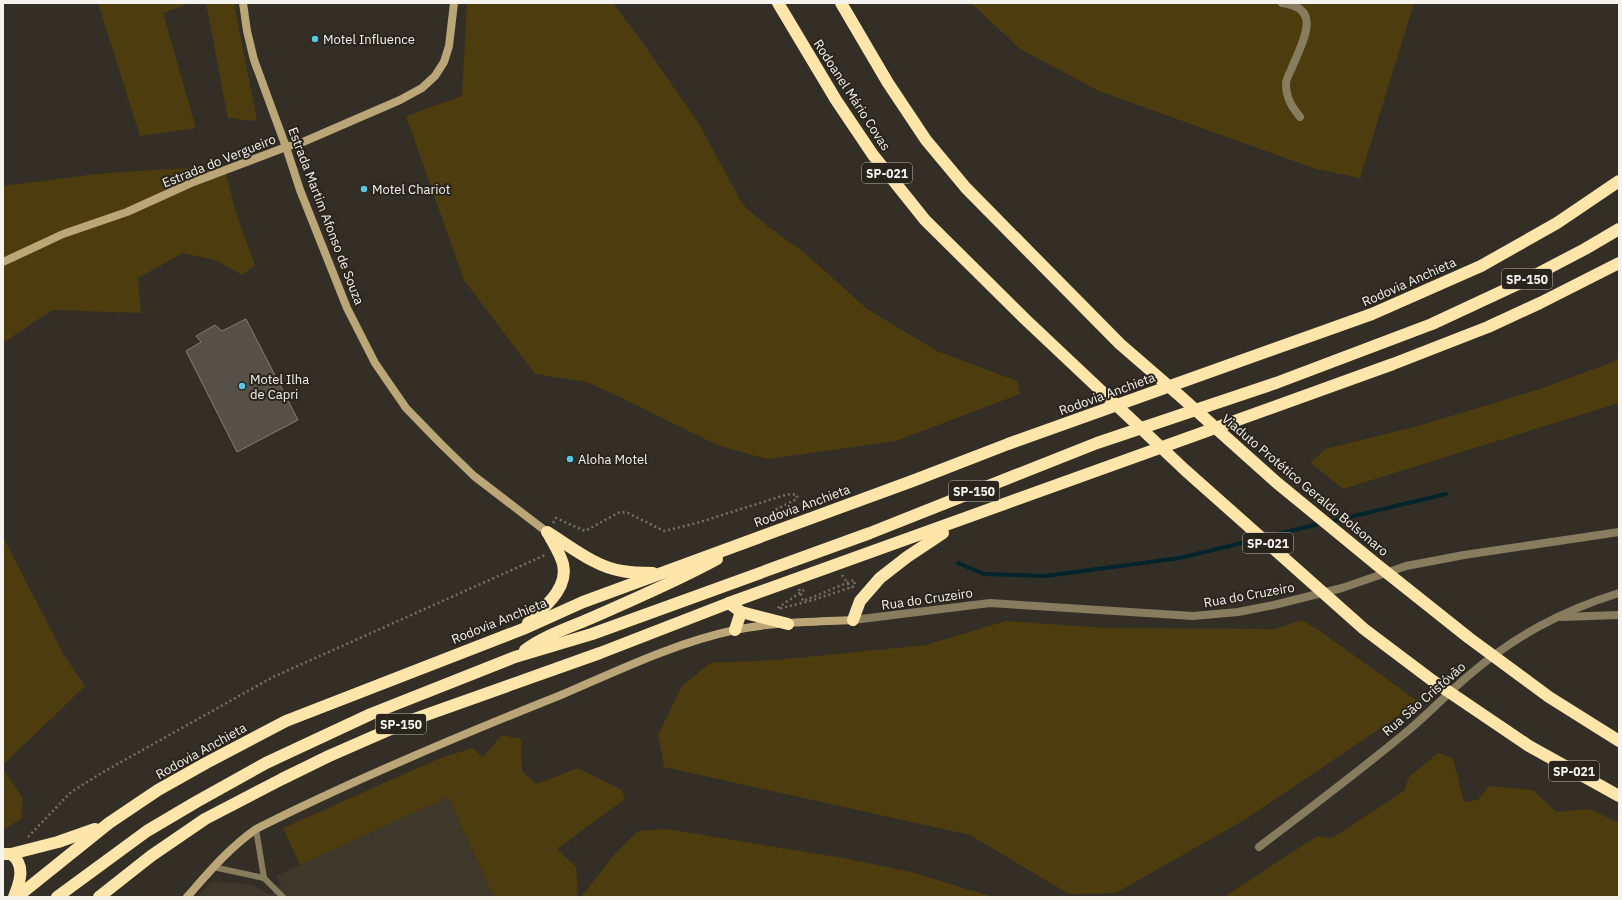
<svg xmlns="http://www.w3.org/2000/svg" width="1622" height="900" font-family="'IBM Plex Sans',sans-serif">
<rect width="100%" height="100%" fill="#332f27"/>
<!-- built -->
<polygon fill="#3e382a" points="448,797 494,897 198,897 211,882 251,884 270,895 281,884 276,876"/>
<!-- green -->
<g fill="#4c3c0e">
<polygon points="98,3 190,3 163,13 196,128 140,136"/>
<polygon points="206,3 234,3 257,121 228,118"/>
<polygon points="467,3 613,3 643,43 699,124 743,205 770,228 806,254 867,309 937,351 1017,381 1020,394 896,441 767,459 717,445 622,398 587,382 535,374 464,280 406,116 462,96"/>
<polygon points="971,3 1414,3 1360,178 1316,169 1099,91 1020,49"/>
<polygon points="224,166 236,213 255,265 242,275 215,260 183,253 138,278 141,313 52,310 3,343 3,186 106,173"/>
<polygon points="1619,358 1619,403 1343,489 1311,463 1325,449 1418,426 1540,389 1613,362"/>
<polygon points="3,537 64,655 85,686 3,765"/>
<polygon points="1301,620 1320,631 1419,702 1246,819 1116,893 1069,894 970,835 664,767 658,735 682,686 710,663 776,660 926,645 1006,621 1107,628 1275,629"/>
<polygon points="502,735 521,739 522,771 536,784 578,768 622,790 625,799 557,849 576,867 578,897 494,897 448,797 300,865 283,828 438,759 472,748 483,757"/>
<polygon points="1438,753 1453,758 1464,802 1478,800 1489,786 1533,790 1556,812 1590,809 1619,823 1619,897 1224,897 1317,836 1332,838 1404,791 1409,777"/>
<polygon points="3,769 23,798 21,819 3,830"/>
<polygon points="667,829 843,858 911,872 993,897 581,897 614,855 638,831"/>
</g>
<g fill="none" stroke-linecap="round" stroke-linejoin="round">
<!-- stream -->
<g stroke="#02242b" stroke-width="4">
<polyline points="1329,522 1446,494"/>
<polyline points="1265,537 1323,523"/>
<polyline points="958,563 984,574 1045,576 1180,558 1258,539"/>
</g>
</g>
<!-- building -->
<polygon fill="#555148" stroke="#827e74" points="246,319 298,420 237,452 186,351 201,342 196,336 215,325 222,331"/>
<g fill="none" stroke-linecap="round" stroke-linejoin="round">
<!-- path -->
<g stroke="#75716a" stroke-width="2.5" stroke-dasharray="2 3" stroke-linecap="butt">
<polyline points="553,523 556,518 585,531 620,512 628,513 664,531 697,523 785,495 791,494 797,495 797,499 771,512 774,519"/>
<polyline points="842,575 851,588"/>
<polyline points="799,589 803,601 854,580 855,586 813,600 778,609 779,607 804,590"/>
<polyline points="28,837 71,792 105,771 273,677 543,556 546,553"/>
</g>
<!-- lane -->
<g stroke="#887c5e" stroke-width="6">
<polyline points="256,829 264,878"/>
<polyline points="213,867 264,878 283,897"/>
</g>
<!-- street -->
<g stroke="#887c5e" stroke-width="8">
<path d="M1282,3C1325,8 1301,44 1291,70C1289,74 1286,79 1286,84C1286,98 1292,107 1300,117"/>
<polyline points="1562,617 1619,615"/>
<polyline points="853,620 990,603 1193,616 1238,612 1274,605 1342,588 1406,566 1464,555 1619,532"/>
<path d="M1259,847C1310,808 1361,770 1410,729C1430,712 1448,693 1468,676C1515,636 1561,611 1619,593"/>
</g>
<!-- secondary -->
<g stroke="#baa677" stroke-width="8">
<polyline points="243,3 247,31 254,60 286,147 300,190 347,308 375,363 406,408 441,444 474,476 547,532"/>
<polyline points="3,262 63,234 127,212 191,183 286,147 303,142 400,100 422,88 435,76 444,62 449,46 454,3"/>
<path d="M187,897C209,872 229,848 256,829C355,779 458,736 561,695C617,671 674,643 735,630C773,622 814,622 853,620"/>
</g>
<!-- highway -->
<g stroke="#fee6ab" stroke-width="12">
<polyline points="778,3 836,100 873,155 925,220 1025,319 1185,470 1364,629 1433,681 1529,746 1619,796"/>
<polyline points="841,3 888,83 926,140 966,188 1120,344 1180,396 1276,482 1376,564 1469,638 1549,697 1619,741"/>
<path d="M547,532C570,546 595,567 622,571C632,573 643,573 653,573"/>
<polyline points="729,603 741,612 788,624"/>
<polyline points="853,620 860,601 880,578 907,557 943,533"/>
<path d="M528,623C543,608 569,589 563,564C560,553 553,543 548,533"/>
<polyline points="735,630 741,612"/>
<path d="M525,650C544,636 568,628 589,619C632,600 675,582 717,559"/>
<polyline points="3,854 11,854 58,842 95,829"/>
<path d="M11,854C26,865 20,882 14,897"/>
<polyline points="17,897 109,823 158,790 206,763 286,721 523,629 583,602 915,480 1008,444 1372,314 1481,266 1557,223 1619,181"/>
<polyline points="57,897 147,831 196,802 266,763 371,714 515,657 592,634 870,533 1097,443 1276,383 1432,324 1520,283 1585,249 1619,229"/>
<polyline points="99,897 151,856 205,819 282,779 329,756 409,721 600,653 729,603 1393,364 1488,327 1540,303 1619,263"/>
</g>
</g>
<!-- markers -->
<g fill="#56c9e1" stroke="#29251d" stroke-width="1.5">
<circle cx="315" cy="39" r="4"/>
<circle cx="364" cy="189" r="4"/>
<circle cx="242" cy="386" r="4"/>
<circle cx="570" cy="459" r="4"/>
</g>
<g text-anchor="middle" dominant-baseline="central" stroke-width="4" stroke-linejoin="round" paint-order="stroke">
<!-- shield labels -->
<g fill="#29251d" stroke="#b8b5af" stroke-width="1">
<rect x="862" y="163" width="50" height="20" rx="3"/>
<rect x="1502" y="269" width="50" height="20" rx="3"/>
<rect x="949" y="481" width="50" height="20" rx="3"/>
<rect x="1243" y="533" width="50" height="20" rx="3"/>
<rect x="376" y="714" width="50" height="20" rx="3"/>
<rect x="1549" y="761" width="50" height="20" rx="3"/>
</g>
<g font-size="12" font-weight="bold" fill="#f5f3ed">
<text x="887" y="173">SP-021</text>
<text x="1527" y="279">SP-150</text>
<text x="974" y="491">SP-150</text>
<text x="1268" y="543">SP-021</text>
<text x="401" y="724">SP-150</text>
<text x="1574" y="771">SP-021</text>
</g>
<!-- poi labels -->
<g font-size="13" fill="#f5f3ed" stroke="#29251d" text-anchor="start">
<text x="323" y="39">Motel Influence</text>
<text x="372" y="189">Motel Chariot</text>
<text x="250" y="379">Motel Ilha<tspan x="250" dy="15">de Capri</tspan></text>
<text x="578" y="459">Aloha Motel</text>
</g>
<!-- street labels -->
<g font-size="13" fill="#f5f3ed" stroke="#29251d">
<text transform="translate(852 95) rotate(57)">Rodoanel Mário Covas</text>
<text transform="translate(219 161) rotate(-22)">Estrada do Vergueiro</text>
<text transform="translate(326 216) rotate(69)">Estrada Martim Afonso de Souza</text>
<text transform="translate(1409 282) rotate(-24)">Rodovia Anchieta</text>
<text transform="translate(1107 394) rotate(-20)">Rodovia Anchieta</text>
<text transform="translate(1305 485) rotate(40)">Viaduto Protético Geraldo Bolsonaro</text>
<text transform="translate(802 506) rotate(-20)">Rodovia Anchieta</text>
<text transform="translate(1249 595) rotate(-10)">Rua do Cruzeiro</text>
<text transform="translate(927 599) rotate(-8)">Rua do Cruzeiro</text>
<text transform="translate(499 621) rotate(-22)">Rodovia Anchieta</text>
<text transform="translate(1424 699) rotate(-41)">Rua São Cristóvão</text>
<text transform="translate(201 751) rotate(-29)">Rodovia Anchieta</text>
</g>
</g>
<!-- border -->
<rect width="1622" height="900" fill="none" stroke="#f5f3ed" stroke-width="8"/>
</svg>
